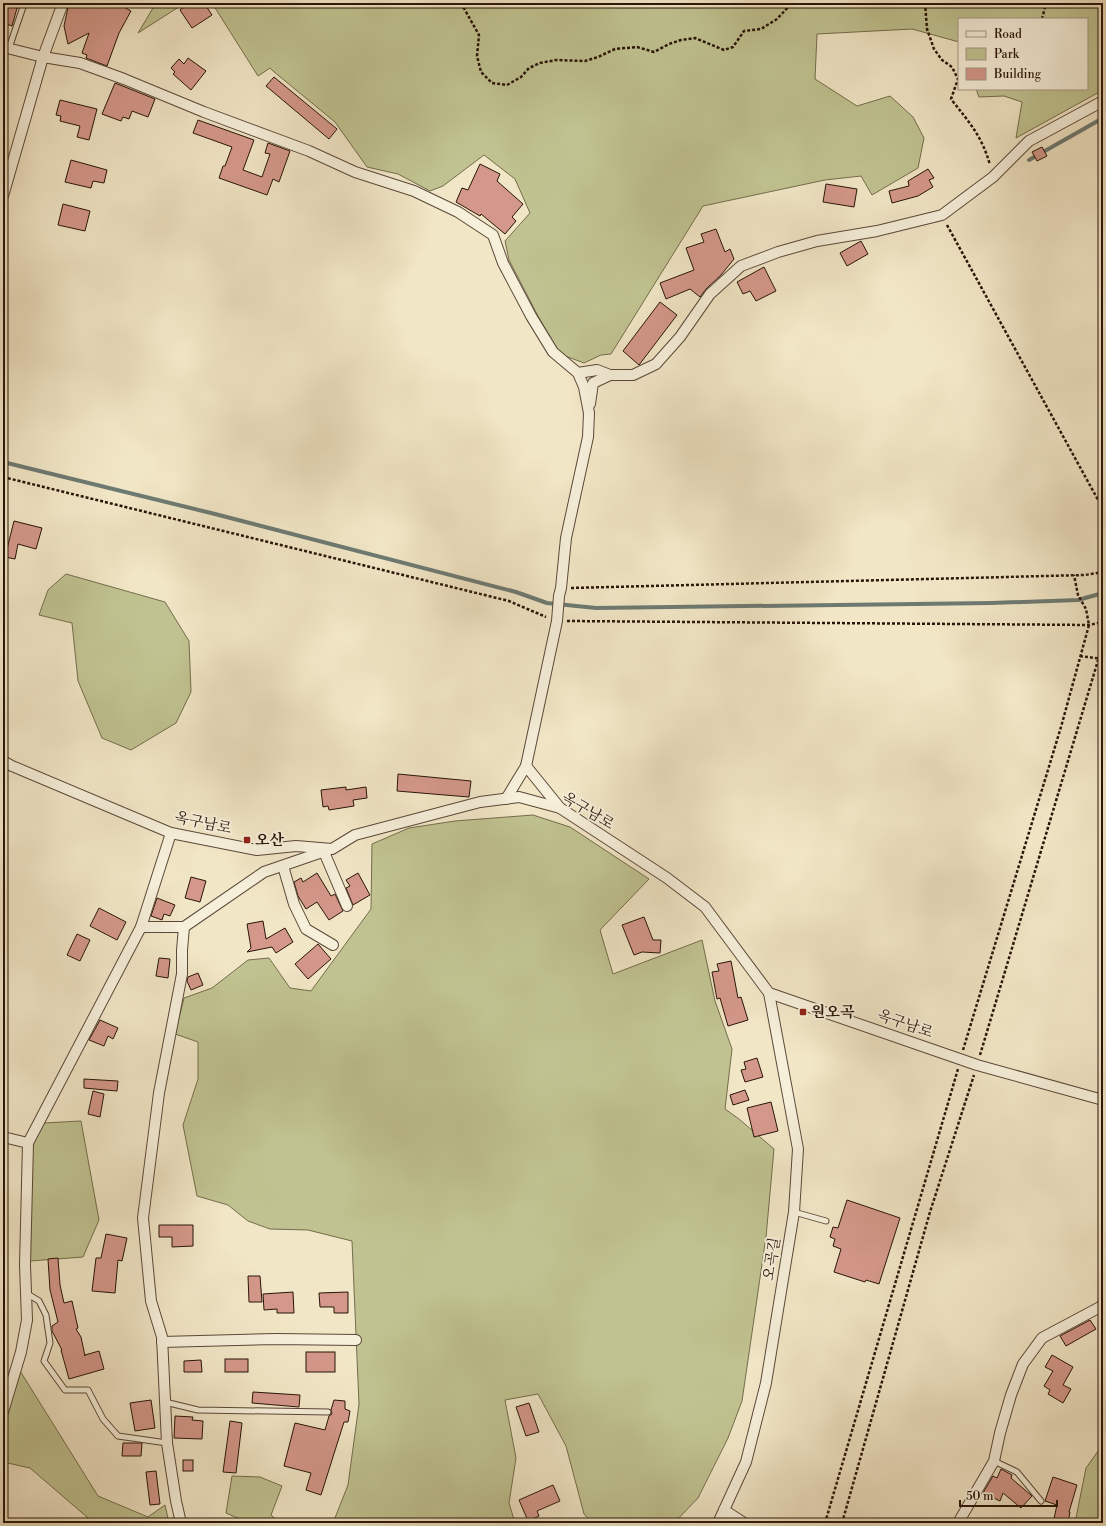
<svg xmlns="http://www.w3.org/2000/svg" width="1106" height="1526" font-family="'Libre Bodoni','Noto Serif KR',serif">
<rect width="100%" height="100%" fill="#f1e6c6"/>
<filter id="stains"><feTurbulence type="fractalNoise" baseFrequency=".005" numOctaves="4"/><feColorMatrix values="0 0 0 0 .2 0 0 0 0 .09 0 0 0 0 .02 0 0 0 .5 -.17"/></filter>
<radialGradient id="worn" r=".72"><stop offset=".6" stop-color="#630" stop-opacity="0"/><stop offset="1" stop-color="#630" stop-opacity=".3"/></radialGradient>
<!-- green -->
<g fill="#c0c391" stroke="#746c4c">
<polygon points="156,3 185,3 138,33"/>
<polygon points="212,3 1103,3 1103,90 1016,138 1022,102 1004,96 979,97 976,89 1087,89 1087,19 959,19 959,42 912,29 817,34 815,79 857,106 890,96 913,117 924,138 918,168 872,195 861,176 825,180 703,206 611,354 601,355 584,363 560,354 538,316 509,260 505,241 530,213 515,179 484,155 443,186 430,191 398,174 367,167 335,122 273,71 270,68 258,76"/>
<polygon points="66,574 165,602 189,641 191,692 176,723 131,750 102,738 78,681 72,623 39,615 48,590"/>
<polygon points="533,815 570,827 649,879 600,930 613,974 702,940 715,1001 732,1049 725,1109 739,1119 774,1149 766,1237 742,1401 728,1438 698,1498 674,1523 592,1523 584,1514 566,1446 538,1394 505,1400 516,1458 509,1503 515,1523 333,1523 348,1485 359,1404 352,1241 308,1230 270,1229 248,1221 228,1205 197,1196 183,1125 198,1079 198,1042 175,1034 184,998 212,988 248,960 269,958 290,988 311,991 371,909 372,844 409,828 455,821"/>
<polygon points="81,1121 99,1220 83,1257 30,1261 29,1145 43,1123"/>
<polygon points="17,1366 98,1496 148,1517 165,1505 169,1523 80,1523 88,1518 30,1468 3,1462 3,1397"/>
<polygon points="1103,1444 1103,1523 1075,1523 1086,1468"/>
<polygon points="232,1476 260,1477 282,1486 271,1515 280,1523 257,1523 256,1521 242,1520 226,1513"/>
</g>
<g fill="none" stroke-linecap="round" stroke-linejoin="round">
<!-- stream -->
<g stroke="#6d7a72" stroke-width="4">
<polyline points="1029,160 1103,118"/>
<polyline points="3,462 215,514 516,592 547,603 596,608 991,603 1078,600 1103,593"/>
</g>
</g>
<!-- building -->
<g fill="#d4988a" stroke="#291408">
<polygon points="69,3 116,3 131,11 119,33 107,66 86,58 87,55 82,53 89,33 68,44 64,26"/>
<polygon points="189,3 204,3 212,15 192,28 180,10"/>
<polygon points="6,5 17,8 12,26 3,23 3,15"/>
<polygon points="188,58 206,71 191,90 173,74 175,72 171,68 179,59 184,64"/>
<polygon points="274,77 337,129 329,139 266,86"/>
<polygon points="115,83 155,99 148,117 132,111 129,119 123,117 121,121 102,114"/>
<polygon points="60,100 97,109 89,140 77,137 80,126 60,121 61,116 56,115"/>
<polygon points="198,120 254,140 243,170 262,177 270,154 265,153 268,143 290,151 279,182 273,179 267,195 219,178 223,166 225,166 232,147 193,133"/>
<polygon points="1042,147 1047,156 1037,161 1032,152"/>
<polygon points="71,160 107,170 104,183 93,181 91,188 65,182"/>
<polygon points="480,164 500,174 497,181 523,204 512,217 516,221 505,234 481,214 480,216 456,202 462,188 468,190"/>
<polygon points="928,169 934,178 929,180 933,187 918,196 892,203 889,191 909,186 908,181"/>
<polygon points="826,184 857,189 854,207 823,202"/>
<polygon points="63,204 90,211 85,231 58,225"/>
<polygon points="716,229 725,252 730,249 734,259 721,275 706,289 700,297 690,289 666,299 660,283 694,270 686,248 704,242 701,234"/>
<polygon points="861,241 868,254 847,266 840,253"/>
<polygon points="764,267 776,291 756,301 750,291 743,294 737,282"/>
<polygon points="660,302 677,315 639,365 623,351"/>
<polygon points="14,521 42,528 36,549 18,544 15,559 5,557"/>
<polygon points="398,774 471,781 469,797 397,791"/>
<polygon points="346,787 346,790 366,787 367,798 353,800 354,806 329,810 328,806 323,807 321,790"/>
<polygon points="317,873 331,896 335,894 343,911 329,920 317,902 306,909 298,896 294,882 301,878 303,882"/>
<polygon points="358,873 370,895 353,905 346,888 350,886 346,880"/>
<polygon points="191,877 206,881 200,902 185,898"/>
<polygon points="157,898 175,905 170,916 164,914 162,920 151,916"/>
<polygon points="99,908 126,922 117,940 90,926"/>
<polygon points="644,917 653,940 661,940 660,953 642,952 634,955 622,925"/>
<polygon points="263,921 266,939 285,928 293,942 276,953 272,947 247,952 251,948 247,924"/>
<polygon points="77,934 90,940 80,961 67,955"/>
<polygon points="318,944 331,959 308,979 295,964"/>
<polygon points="159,958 170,959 168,978 156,976"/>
<polygon points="731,961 738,998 741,997 748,1020 728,1026 720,998 717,999 712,972 719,971 717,964"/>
<polygon points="198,973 203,985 191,990 187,981 188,977"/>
<polygon points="100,1020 118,1028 113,1039 108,1036 104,1046 89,1040"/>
<polygon points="757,1058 763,1077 745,1082 741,1070 746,1069 744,1062"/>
<polygon points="84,1079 118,1081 117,1091 84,1088"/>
<polygon points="745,1090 749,1100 733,1105 730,1095"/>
<polygon points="93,1091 104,1094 100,1117 88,1114"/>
<polygon points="771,1102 778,1131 754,1137 747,1108"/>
<polygon points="847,1200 900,1218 879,1284 866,1280 865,1282 834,1272 841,1249 833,1246 835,1239 830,1237 833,1227 838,1228"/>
<polygon points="159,1225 193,1225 193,1246 172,1247 172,1237 159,1237"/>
<polygon points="106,1234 127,1238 122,1261 118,1260 115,1293 92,1291 96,1258 101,1258"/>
<polygon points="58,1258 60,1285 64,1303 72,1301 78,1328 76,1329 81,1337 85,1356 85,1355 99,1351 104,1369 69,1379 61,1350 62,1350 52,1331 52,1326 58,1322 50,1290 48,1259"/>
<polygon points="248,1276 260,1276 262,1302 249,1302"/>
<polygon points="293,1292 294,1313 277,1313 277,1309 264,1310 263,1294"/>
<polygon points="348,1292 348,1313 334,1313 334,1307 320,1307 319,1293"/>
<polygon points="1090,1320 1096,1329 1066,1346 1060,1336"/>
<rect x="306" y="1352" width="29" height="20"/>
<polygon points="1052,1355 1073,1367 1063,1385 1071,1389 1063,1403 1048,1394 1050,1390 1044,1386 1053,1371 1045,1367"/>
<rect x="225" y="1359" width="23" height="13"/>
<polygon points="201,1360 202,1372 184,1372 184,1361"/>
<polygon points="253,1392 300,1395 299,1407 252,1403"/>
<polygon points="151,1400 155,1428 135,1431 130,1403"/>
<polygon points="334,1400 345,1401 345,1409 350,1411 348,1422 344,1422 321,1495 306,1490 311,1473 284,1466 295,1423 325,1430 329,1416 332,1414 331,1410"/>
<polygon points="529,1403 539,1432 526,1436 516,1407"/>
<polygon points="175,1416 193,1417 192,1420 203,1421 202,1439 174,1438"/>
<polygon points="230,1421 242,1423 236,1473 223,1472"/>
<polygon points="123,1443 142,1443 141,1456 122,1456"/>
<rect x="183" y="1460" width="10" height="11"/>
<polygon points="1001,1469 1012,1475 1011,1478 1032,1496 1021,1508 1003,1493 1000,1501 983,1493 993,1476 997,1478"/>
<polygon points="156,1471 160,1504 150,1505 146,1472"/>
<polygon points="1053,1477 1077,1485 1069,1512 1070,1512 1068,1523 1053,1523 1057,1505 1045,1501"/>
<polygon points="553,1485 560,1501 537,1511 539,1516 528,1521 519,1500"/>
</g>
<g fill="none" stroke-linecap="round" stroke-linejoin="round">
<!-- lane casing -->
<g stroke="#5b4838" stroke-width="7">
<g id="lane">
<polyline points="9,48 23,7 16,3"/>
<polyline points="794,1212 826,1221"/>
<polyline points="26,1293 39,1301 46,1315 50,1343 44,1361 65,1390 88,1390 103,1419 118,1436 167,1443"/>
<polyline points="165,1402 198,1410 328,1412"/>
<polyline points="994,1461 1017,1472 1041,1501"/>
</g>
</g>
<!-- street casing -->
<g stroke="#5b4838" stroke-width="12">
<g id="street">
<polyline points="3,47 43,57 80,63 124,79 204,112 309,151 355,172 414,191 458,212 493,235 503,263 531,316 553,352 578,373 584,387 589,413 588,437 566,538 561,588 559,596 557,621 526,766 506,799"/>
<polyline points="3,196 43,57 63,3"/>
<polyline points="578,373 597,370 610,375 633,375 656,364 680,337 710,294 741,266 778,252 817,241 877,231 942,215 993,177 1029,141 1103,101"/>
<polyline points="590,404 593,383 610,375"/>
<polyline points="3,761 12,766 171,833 257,850 296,846 332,849 355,835 480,802 519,797 560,808 667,878 705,907 769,993 977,1065 1103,1100"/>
<polyline points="526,766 560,808"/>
<polyline points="324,852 347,906"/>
<polyline points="283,866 294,904 306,929 333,945"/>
<polyline points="141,927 184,927"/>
<polyline points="3,1137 28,1143 141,927 171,833"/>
<polyline points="162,1342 277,1339 356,1340"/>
<polyline points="3,1412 21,1352 27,1320 25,1265 28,1143"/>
<polyline points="724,1510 744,1523"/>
<polyline points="181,1523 176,1501 167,1443 162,1337 151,1301 143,1218 159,1093 182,974 182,950 184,927 264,872 328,850"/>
<polyline points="718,1523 746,1462 766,1383 794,1212 798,1149 769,993"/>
<polyline points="958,1523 994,1461 1000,1433 1011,1395 1023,1364 1042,1338 1102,1306 1103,1303"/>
</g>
</g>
<!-- path -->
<g stroke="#291408" stroke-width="2.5" stroke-dasharray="3 2" stroke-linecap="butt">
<polyline points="461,3 479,35 477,56 481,72 492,83 507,85 521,77 529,68 540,63 556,60 585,61 598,57 615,49 637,47 654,52 669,44 681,40 695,38 724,50 733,47 744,31 761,29 777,19 792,3"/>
<path d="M925,3L927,29L934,49L942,60L952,67L958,79L951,99C969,122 982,136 990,165"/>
<polyline points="1042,19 1046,3"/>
<polyline points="947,225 1103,509"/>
<polyline points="3,477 509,601 546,617"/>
<polyline points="571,588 1085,575 1103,572"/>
<polyline points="567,621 1089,625 1103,622"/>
<polyline points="1080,656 1103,659"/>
<polyline points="963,1050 1061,727 1089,625 1086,609 1078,595 1074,575"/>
<polyline points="980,1055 1099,657"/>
<polyline points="825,1523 958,1069"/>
<polyline points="842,1523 930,1212 974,1075"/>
</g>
<!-- lane -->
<use href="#lane" stroke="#f6efda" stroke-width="5"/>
<!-- street -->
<use href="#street" stroke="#f6efda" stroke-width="10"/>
</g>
<!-- markers -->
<g fill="#8f2418" stroke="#f6efda" stroke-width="1.5">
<rect x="243" y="836" width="8" height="8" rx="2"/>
<rect x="799" y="1008" width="8" height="8" rx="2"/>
</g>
<g text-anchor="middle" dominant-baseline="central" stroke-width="4" stroke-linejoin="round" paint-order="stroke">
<!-- street labels -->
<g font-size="15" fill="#291408" stroke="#f6efda">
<text transform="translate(588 811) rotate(31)">옥구남로</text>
<text transform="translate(203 823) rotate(12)">옥구남로</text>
<text transform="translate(905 1024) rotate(19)">옥구남로</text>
<text transform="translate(772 1259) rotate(-81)">오곡길</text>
</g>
<!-- poi labels -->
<g font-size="15" font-weight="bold" fill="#291408" stroke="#f6efda" text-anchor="start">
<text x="255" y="840">오산</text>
<text x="811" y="1012">원오곡</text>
</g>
</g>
<!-- margin -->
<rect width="1106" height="1526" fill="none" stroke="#f1e6c6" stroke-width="16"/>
<rect x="4" y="4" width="1098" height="1518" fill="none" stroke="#291408" stroke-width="2"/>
<rect x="8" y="8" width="1090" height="1510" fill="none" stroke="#291408"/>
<!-- legend -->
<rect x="958" y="18" width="130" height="72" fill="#f6efda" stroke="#a49786"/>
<rect x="966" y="31" width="20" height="6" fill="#f6efda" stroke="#a49786"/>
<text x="994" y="38" font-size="12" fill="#291408">Road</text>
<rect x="966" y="48" width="20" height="12" fill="#c0c391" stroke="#a49786"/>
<text x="994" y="58" font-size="12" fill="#291408">Park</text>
<rect x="966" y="68" width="20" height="12" fill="#d4988a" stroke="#a49786"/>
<text x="994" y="78" font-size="12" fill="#291408">Building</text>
<!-- scale -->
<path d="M960 1500v6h97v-6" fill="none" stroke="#291408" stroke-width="2"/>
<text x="966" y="1500" font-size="12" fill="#291408" stroke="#f6efda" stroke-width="3" paint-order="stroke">50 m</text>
<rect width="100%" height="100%" filter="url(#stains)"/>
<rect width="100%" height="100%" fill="url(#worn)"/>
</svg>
